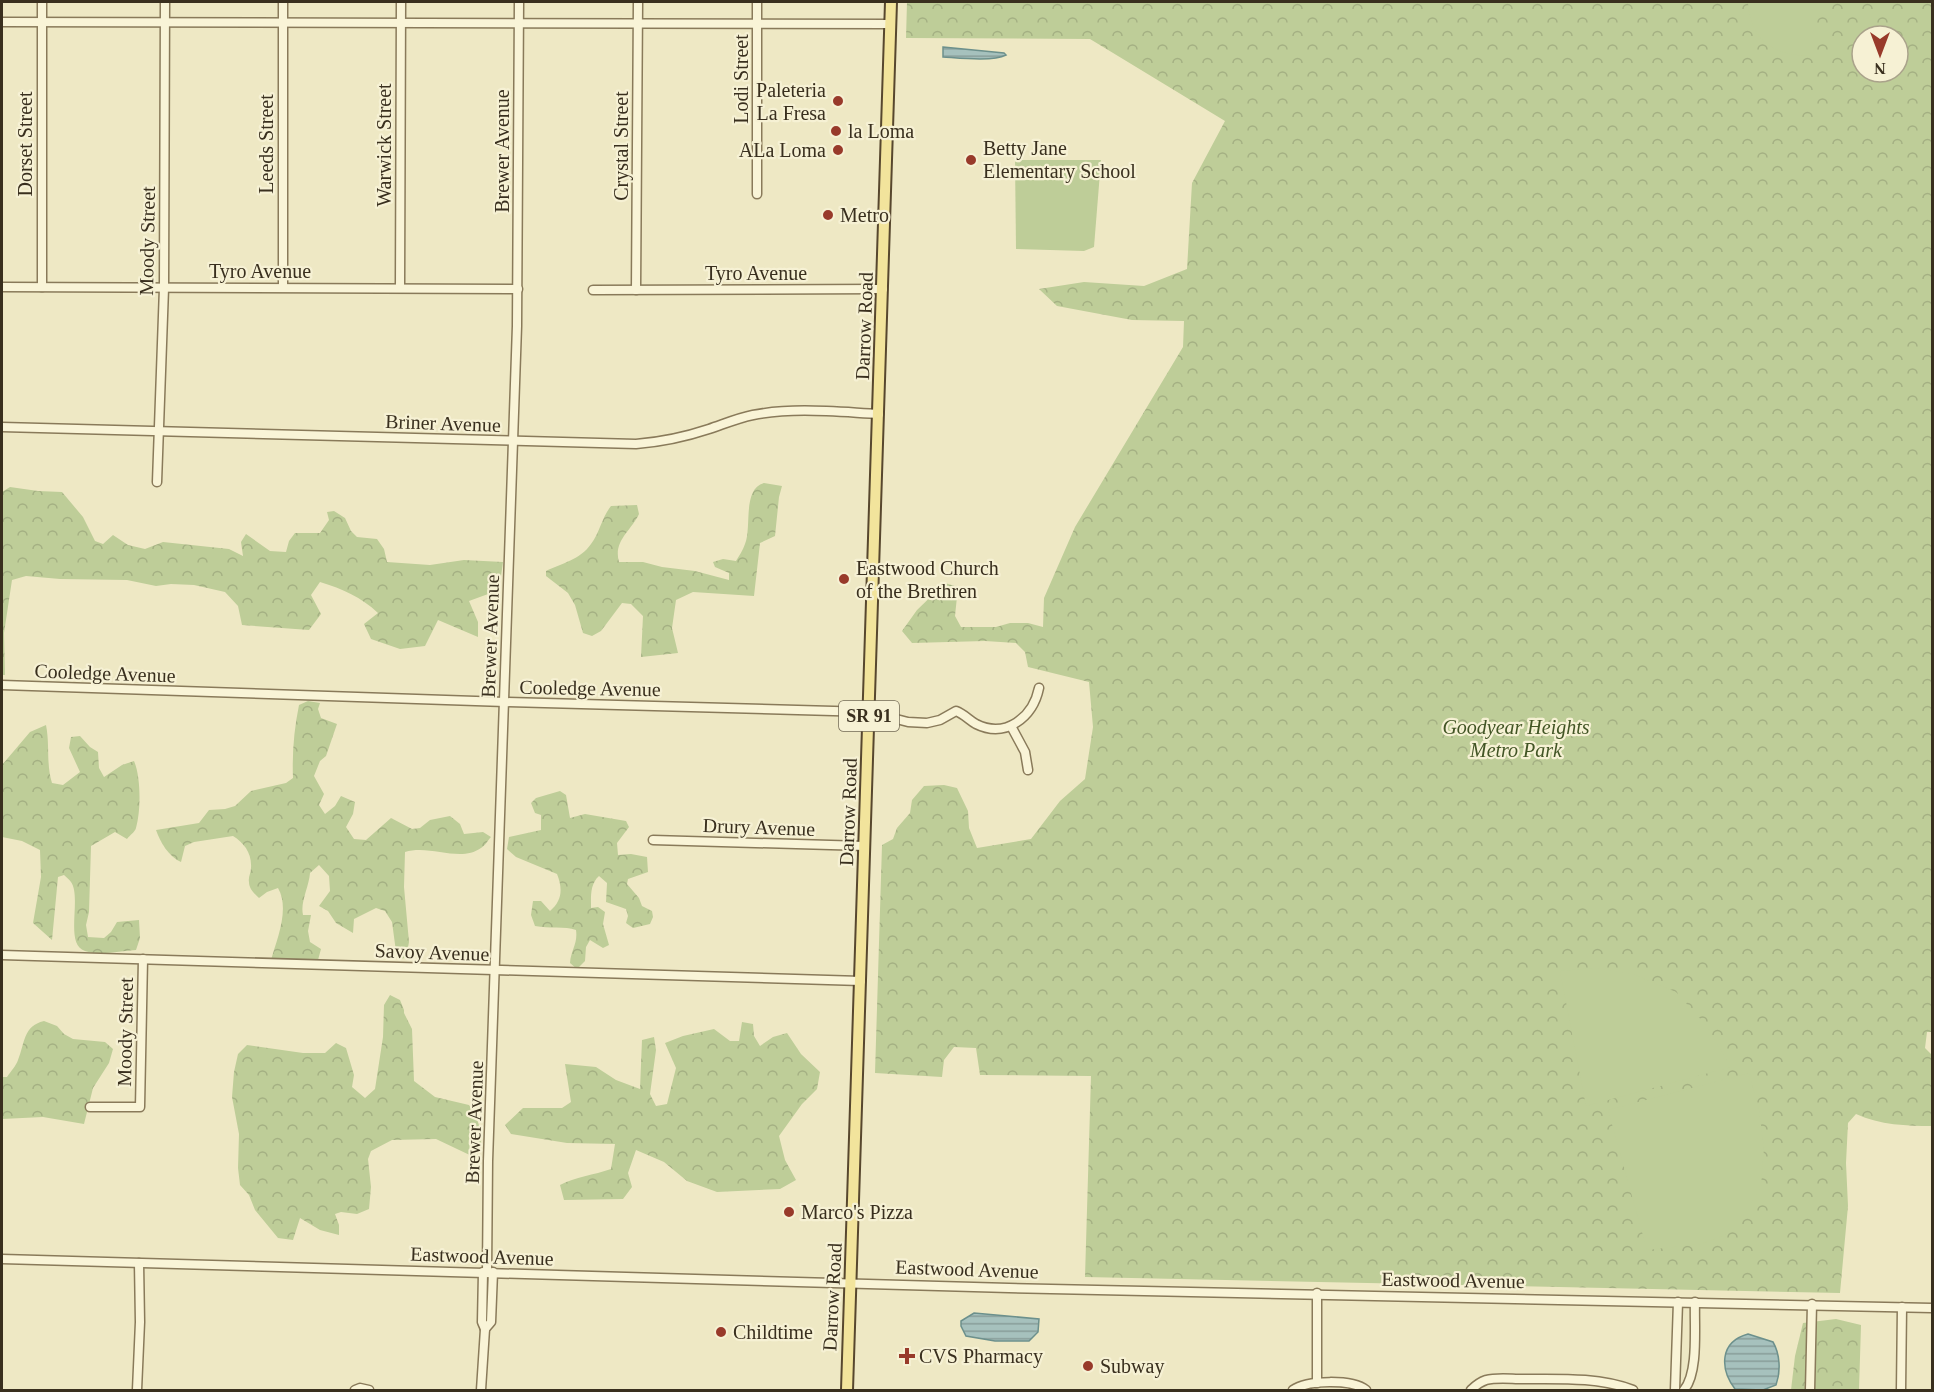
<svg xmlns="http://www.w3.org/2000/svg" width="1934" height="1392" font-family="Georgia,serif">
<defs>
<pattern id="forest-crowns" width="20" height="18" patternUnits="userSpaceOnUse" patternTransform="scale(1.5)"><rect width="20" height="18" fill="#becd98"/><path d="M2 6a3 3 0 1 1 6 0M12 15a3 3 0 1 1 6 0" fill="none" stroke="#a4b083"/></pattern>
<pattern id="water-rules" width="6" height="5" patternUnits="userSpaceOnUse" patternTransform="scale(1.5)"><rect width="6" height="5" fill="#a6c1bd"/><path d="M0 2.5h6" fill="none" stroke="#889d99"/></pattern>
</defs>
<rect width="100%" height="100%" fill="#eee8c4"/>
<!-- forest -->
<g fill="url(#forest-crowns)" fill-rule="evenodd">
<path d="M907,2H1932V1032H1927L1925,1048L1932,1055V1126C1907,1126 1880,1125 1856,1114L1848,1123L1846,1163L1848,1206L1840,1293L1085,1277L1091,1076L980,1075L976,1048L954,1047L944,1060L942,1077L875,1073L882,845L893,839L897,828L910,813L912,800L924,786L944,785L957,788L968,811L969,828L977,848L1031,839L1060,801L1085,779L1093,727L1089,682L1028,667L1025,652L1016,643L985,641L912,643L902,631L917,610L945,583L958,587L955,616L961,627H996L1010,623H1028L1043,627L1044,598L1075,527L1183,347L1184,321L1132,320L1057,306L1039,289L1084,282L1144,286L1187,269L1192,183L1225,121L1090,39L906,38ZM1862,36H1898V72H1862Z"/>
<path d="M764,483L782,486L779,497L775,536L760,543L754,596L693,592L676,600L672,628L678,653L641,657L643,616L631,604L622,603L601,631L592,636L583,633L575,605L568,593L546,576V571C562,563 580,560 591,544C600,532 602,517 611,506L637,505L639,514C631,531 613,541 619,562H643L662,567L695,571L729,580V573L715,567L713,562L723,559L736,561C739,556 743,550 745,544C752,527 742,489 764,483Z"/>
<path d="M10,487L38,491L62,492L83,517L95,541L103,544L113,535L128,545L145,549L163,542L229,549L243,556L241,542L246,534L270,551L286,552L289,541L295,533H320L329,520L327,512L334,511L345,518L351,531L357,537L377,539L384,549L387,562L430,565L464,560L503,562L499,590L469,601L478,622V637L438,620L425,646L400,649L371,639L364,624L378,613C361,597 343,589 320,582L311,595L321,614L309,630L242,625L238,606L225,592L194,585L171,584L156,586L127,580L60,579L26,576L12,580L4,633L5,675H2V492Z"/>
<path d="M308,701L320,703L318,709L321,718L337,724L326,756L320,761L314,776L324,794L319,805L325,814L335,806L341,796L355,802L353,814L346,827L354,839L366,840L391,818L412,829L420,828L430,820L450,816L460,824L464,834L483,832L491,837C488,840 485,846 481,848C460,863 430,844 405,852L404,887L409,942L406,958L397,959L392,922L385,911L376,908L354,919L353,933L336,923L328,911L319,906L330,891L329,876L319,865L310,873C309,887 300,902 303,915H311L308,931L310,942L321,949L318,960H271C277,939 290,909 278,888L267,892L259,898C254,893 249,889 249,882C248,877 251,873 251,868C252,853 244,843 233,836L194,842L185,846L181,862C169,857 160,842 156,830L199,823L209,810L225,809L235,806L251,791L286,783L293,778C292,754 294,729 299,705Z"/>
<path d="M46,725C50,745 46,764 52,783L63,785L80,772L69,748L71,737L80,736L90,747L98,752L99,768L104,777L122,765L134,761C141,777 141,811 136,828C135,832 130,835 127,839L115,832L91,846L89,912L86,925L88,937L104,938L111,932L117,922L139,920L140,938L136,950C120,951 100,956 85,951C64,945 82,898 71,882C69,879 66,877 64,875L58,877L52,940L33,923L41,877L40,850L22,841L2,837V765L30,732Z"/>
<path d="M560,791L566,795L570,818L585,814L626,821L629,827L617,843L618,855L631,854L647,857L648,872L628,879L627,884L639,898L642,906L652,911L653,917L650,924L633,928L626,923L628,916L626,909L606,902L607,883L599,876C590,884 591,896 591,908L598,907L605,912L603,924L609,945L603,948L590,940L586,947L585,961L577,969L570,963C571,950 578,944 576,930C565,926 549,929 535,926L531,915L533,901H541L550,911C562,901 563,889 557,874L516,857L507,849L509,837L541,830V815L535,813L531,803L536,798Z"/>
<path d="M390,995L400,1000L404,1010V1013L412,1029L414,1081L435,1097L469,1105C480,1121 486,1140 476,1158L436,1139L392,1140L371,1151L368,1159L371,1187L369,1209L357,1214L341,1212L335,1214L339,1225V1235L320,1230L300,1218L293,1240L278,1238L255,1210L249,1195L240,1185L238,1168L239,1134L232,1097L234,1072L238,1054L247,1045L303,1053H325L336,1043L346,1048L354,1075L352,1087L365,1098L375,1089L383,1037L384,1005Z"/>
<path d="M44,1021L57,1026L64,1034L73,1039L105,1042L113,1049L109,1063L93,1088L84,1124L43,1117L2,1119V1077H7C11,1071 16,1066 18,1060C25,1043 23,1026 44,1021Z"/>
<path d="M742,1022L753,1024L754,1036L760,1046L773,1037L787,1033L801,1054L820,1072L817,1089L802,1104L779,1136L785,1160L796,1180L780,1189L717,1192L687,1181L664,1162L636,1150L628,1173L632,1187L623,1199L564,1200L560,1185C575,1177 594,1175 611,1169L615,1144L567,1143L511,1134L505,1125L523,1108H562L571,1102L565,1064L596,1067L616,1080L640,1089L642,1040L654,1037L656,1050L650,1094L656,1106L667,1104L676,1068L665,1043L683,1036L714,1029L730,1041H739Z"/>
<polygon points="1836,1319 1861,1325 1859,1390 1791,1390 1795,1356 1803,1323"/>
</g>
<!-- pitch -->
<g fill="#becd98">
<path d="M1748,2H1814V56C1776,56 1750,43 1748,2Z"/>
<polygon points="1015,160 1101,160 1094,247 1084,251 1016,249"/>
<polygon points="1593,968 1635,975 1676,992 1705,1024 1731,1067 1586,1106 1560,971"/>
<polygon points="1749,1073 1759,1109 1764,1148 1761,1187 1743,1216 1725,1235 1701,1244 1647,1250 1608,1110"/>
</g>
<!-- water -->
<g fill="url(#water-rules)" stroke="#6c908c" stroke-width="1.5">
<path d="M943,47L1004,53L1006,55C992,62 959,58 943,57Z"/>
<polygon points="974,1313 1039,1319 1038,1332 1029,1341 995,1341 966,1336 961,1326 961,1321"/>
<path d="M1748,1334L1773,1342C1780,1354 1781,1371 1776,1385L1763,1390L1735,1389C1720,1369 1719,1342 1748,1334Z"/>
</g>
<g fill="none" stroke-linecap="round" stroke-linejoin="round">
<!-- minor casing -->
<g stroke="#897a5a" stroke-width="11">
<g id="minor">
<polyline points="2,22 890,24"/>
<polyline points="757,194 757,2"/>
<polyline points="2,287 518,289"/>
<polyline points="42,287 42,2"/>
<polyline points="283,287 283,2"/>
<polyline points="400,288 401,2"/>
<polyline points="593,290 883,289"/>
<polyline points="636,290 638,2"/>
<path d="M2,427L636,444C661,442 685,437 709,429C724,424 738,418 753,415C794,407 838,412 879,414"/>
<polyline points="157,482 164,288 165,2"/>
<path d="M2,685L505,702L869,712L908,722L927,723L940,720L956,711C964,714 969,720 976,724C1006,739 1033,717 1039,688"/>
<polyline points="1011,726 1025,752 1028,770"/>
<polyline points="653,840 865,846"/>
<polyline points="2,955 861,981"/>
<polyline points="90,1107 140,1107 143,959"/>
<polyline points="2,1259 1009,1288 1932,1308"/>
<polyline points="483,1272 482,1322 485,1329"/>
<polyline points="487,1272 488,1161 517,326 519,2"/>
<polyline points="1317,1383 1317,1293"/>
<polyline points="137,1390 140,1322 139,1263"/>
<polyline points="355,1390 360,1388 369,1390"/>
<polyline points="481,1390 485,1329 491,1322 493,1272"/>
<path d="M1293,1390C1307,1380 1352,1379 1366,1390"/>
<path d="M1471,1390C1475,1386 1480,1382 1486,1380C1497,1377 1511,1379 1523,1379C1559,1379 1599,1377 1633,1390"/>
<polyline points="1675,1390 1678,1302"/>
<path d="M1684,1390C1699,1372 1694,1326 1695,1302"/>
<polyline points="1810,1390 1812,1304"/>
<polyline points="1901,1390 1902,1307"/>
</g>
</g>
<!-- major casing -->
<g stroke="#57472e" stroke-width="14">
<polyline id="major" points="847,1390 891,2"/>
</g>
<!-- minor -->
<use href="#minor" stroke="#f9f4d7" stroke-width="8"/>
<!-- major -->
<use href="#major" stroke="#f2e49c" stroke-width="10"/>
</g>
<!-- markers -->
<g fill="#983a2a" stroke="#f6f1d4" stroke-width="2">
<circle cx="838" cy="101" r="6"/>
<circle cx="836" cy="131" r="6"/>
<circle cx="838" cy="150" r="6"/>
<circle cx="971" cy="160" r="6"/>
<circle cx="828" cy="215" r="6"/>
<circle cx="844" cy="579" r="6"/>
<circle cx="789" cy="1212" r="6"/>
<circle cx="721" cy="1332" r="6"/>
<path d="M904 1347h6v6h6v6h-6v6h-6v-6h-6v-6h6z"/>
<circle cx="1088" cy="1366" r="6"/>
</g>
<g text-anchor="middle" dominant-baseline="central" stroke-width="4.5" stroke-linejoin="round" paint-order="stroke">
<!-- shield labels -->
<rect fill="#f6f1d4" stroke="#726955" stroke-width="1.5" x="839" y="701" width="60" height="30" rx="4.5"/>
<g font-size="18" font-weight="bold" fill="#392f1e">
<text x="869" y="716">SR 91</text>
</g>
<!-- street labels -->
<g font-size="20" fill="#392f1e" stroke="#f6f1d4">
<text transform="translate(741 79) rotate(-90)">Lodi Street</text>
<text transform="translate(25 144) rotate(-90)">Dorset Street</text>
<text transform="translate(266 144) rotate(-90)">Leeds Street</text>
<text transform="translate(384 145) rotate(-90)">Warwick Street</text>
<text transform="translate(621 146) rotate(-90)">Crystal Street</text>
<text transform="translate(502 151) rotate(-90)">Brewer Avenue</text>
<text transform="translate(147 241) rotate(-89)">Moody Street</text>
<text x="260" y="271">Tyro Avenue</text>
<text x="756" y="273">Tyro Avenue</text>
<text transform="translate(864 326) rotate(-88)">Darrow Road</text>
<text transform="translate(443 423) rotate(2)">Briner Avenue</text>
<text transform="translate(490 636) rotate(-88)">Brewer Avenue</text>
<text transform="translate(105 673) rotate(2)">Cooledge Avenue</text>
<text transform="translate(590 688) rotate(1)">Cooledge Avenue</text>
<text transform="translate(848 812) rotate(-88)">Darrow Road</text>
<text transform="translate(759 827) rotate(2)">Drury Avenue</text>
<text transform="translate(432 952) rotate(2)">Savoy Avenue</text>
<text transform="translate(125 1032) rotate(-89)">Moody Street</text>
<text transform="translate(474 1122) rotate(-88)">Brewer Avenue</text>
<text transform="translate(482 1256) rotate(2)">Eastwood Avenue</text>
<text transform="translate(967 1269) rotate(2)">Eastwood Avenue</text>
<text transform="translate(1453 1280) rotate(1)">Eastwood Avenue</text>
<text transform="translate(832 1297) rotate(-87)">Darrow Road</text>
</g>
<!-- poi labels -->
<g font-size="20" fill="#392f1e" stroke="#f6f1d4" text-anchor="start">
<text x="826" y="90" text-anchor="end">Paleteria<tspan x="826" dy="23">La Fresa</tspan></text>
<text x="848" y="131">la Loma</text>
<text x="983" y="148">Betty Jane<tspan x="983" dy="23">Elementary School</tspan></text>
<text x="826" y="150" text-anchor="end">ALa Loma</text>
<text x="840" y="215">Metro</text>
<text x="856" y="568">Eastwood Church<tspan x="856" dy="23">of the Brethren</tspan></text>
<text x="801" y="1212">Marco's Pizza</text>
<text x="733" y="1332">Childtime</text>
<text x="919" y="1356">CVS Pharmacy</text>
<text x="1100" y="1366">Subway</text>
</g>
<!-- park labels -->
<g font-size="20" font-style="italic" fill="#425525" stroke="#f6f1d4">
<text x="1516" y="727">Goodyear Heights<tspan x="1516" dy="23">Metro Park</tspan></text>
</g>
</g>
<!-- border -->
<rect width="1934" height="1392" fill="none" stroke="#392f1e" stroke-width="6"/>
<!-- north arrow -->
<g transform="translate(1880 54) rotate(180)"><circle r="28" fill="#f6f1d4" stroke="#aaa38b" stroke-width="1.5"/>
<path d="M0-4.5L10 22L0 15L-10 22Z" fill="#983a2a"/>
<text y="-9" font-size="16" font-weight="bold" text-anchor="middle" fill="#392f1e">N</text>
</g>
</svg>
